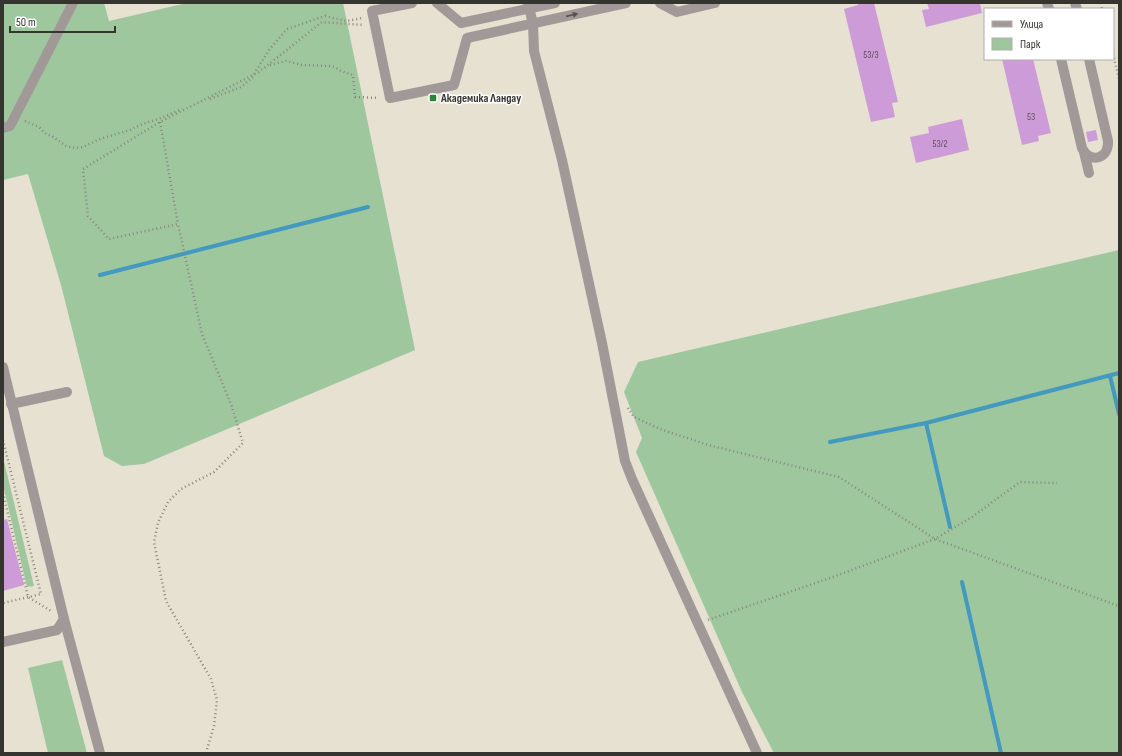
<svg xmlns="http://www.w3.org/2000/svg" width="1122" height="756" font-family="'Sofia Sans Condensed',sans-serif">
<rect width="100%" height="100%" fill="#e6e1d1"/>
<!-- green -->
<g fill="#9ec79e">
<polygon points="3,3 104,3 109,21 187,3 343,3 415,350 144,464 122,466 104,456 61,285 28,174 3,180"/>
<polygon points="1119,250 1119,753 774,753 742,692 636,452 642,438 624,392 638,362"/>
<polygon points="3,457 34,586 27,587 3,485"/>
<polygon points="62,660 87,753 48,753 28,668"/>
</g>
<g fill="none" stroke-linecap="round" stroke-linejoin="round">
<!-- stream -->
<g stroke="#4399be" stroke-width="4">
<polyline points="100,275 368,207"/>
<polyline points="1110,376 1119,414"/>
<polyline points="926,423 950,527"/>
<polyline points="830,442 926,423 1119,373"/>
<polyline points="962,582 1001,753"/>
</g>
</g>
<!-- building -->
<g fill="#cd9cd8">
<polygon points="858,3 874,3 898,102 892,103 895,117 871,122 844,9 858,5"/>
<polygon points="927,3 980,3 982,13 926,27 922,10 929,9"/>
<polygon points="1002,59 1033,59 1051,133 1038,136 1039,141 1022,145"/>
<polygon points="962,119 969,150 916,163 910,137 929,133 928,127"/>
<polygon points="1096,130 1098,140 1088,142 1086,132"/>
<polygon points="7,519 24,585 3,591 3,520"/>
</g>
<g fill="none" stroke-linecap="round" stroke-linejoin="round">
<!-- path -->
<g stroke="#89867b" stroke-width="2.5" stroke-dasharray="1 3" stroke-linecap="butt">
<polyline points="1101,3 1102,9"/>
<polyline points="1113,54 1119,79"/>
<polyline points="270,65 286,61 302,65 329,66 335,67 341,71 353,75 355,97 379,98"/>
<polyline points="254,74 269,50 287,29 325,16 347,21 362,18"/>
<polyline points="210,99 241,87 253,77"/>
<polyline points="25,121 39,127 46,134 52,136 66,146 75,148 83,147 100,139 130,130 140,125 161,118 182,109"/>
<polyline points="160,122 178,224"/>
<polyline points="628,408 634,417 660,429 708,445 839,477 935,539 1119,606"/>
<polyline points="3,440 41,594 3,603"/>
<polyline points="3,493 28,597 51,611"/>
<polyline points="708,620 833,577 935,539 972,517 1020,482 1057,483"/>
<polyline points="206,753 214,726 217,700 211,679 166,601 154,542 158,523 168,502 181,489 214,472 243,443 231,404 202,334 178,224 109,239 88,216 83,169 160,122 259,72 322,22 364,25"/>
</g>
<!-- minor -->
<g stroke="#a19997" stroke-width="10">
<polyline points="412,3 372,11 390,98 454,85 467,38 626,3"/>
<polyline points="437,3 461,23 555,3"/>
<polyline points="528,3 533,24 534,51 562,160 602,343 625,461 632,479 757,753"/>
<polyline points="660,3 677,12 715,3"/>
<polyline points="1047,3 1049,9"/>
<polyline points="1075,3 1077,9"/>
<path d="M1061,59L1082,148C1090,164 1109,159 1108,141L1089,59"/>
<polyline points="3,128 10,126 73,3"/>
<polyline points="1084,152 1089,173"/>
<polyline points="3,367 64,619 100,753"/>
<polyline points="11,404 67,392"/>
<polyline points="3,642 57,630 64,619"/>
</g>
</g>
<!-- one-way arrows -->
<defs><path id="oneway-solid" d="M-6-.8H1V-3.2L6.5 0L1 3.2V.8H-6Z"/></defs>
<use fill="#56524e" href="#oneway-solid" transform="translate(572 15) rotate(-13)"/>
<!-- markers -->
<rect fill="#2a8637" stroke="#fff" stroke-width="1.5" x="429" y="94" width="8" height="8" rx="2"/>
<g text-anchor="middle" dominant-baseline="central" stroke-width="3" stroke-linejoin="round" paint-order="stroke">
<!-- number labels -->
<g font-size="10" fill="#5c4e58">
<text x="871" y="55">53/3</text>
<text x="1031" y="117">53</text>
<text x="940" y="144">53/2</text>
</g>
<!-- poi labels -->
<g font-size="12" font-weight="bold" fill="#36342e" stroke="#fff" text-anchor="start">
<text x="441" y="98">Академика Ландау</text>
</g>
</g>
<!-- border -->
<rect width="1122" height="756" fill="none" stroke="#36342e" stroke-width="8"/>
<!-- legend -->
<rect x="984" y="8" width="130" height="52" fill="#ffffff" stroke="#afaeab"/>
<rect x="992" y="21" width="20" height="6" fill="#a19997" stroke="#afaeab"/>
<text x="1020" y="28" font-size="12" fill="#36342e">Улица</text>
<rect x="992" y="38" width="20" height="12" fill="#9ec79e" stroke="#afaeab"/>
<text x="1020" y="48" font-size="12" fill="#36342e">Парк</text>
<!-- scale -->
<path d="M10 26v6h105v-6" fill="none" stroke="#36342e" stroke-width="2"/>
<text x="16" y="26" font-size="12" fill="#36342e" stroke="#ffffff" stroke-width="3" paint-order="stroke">50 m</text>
</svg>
